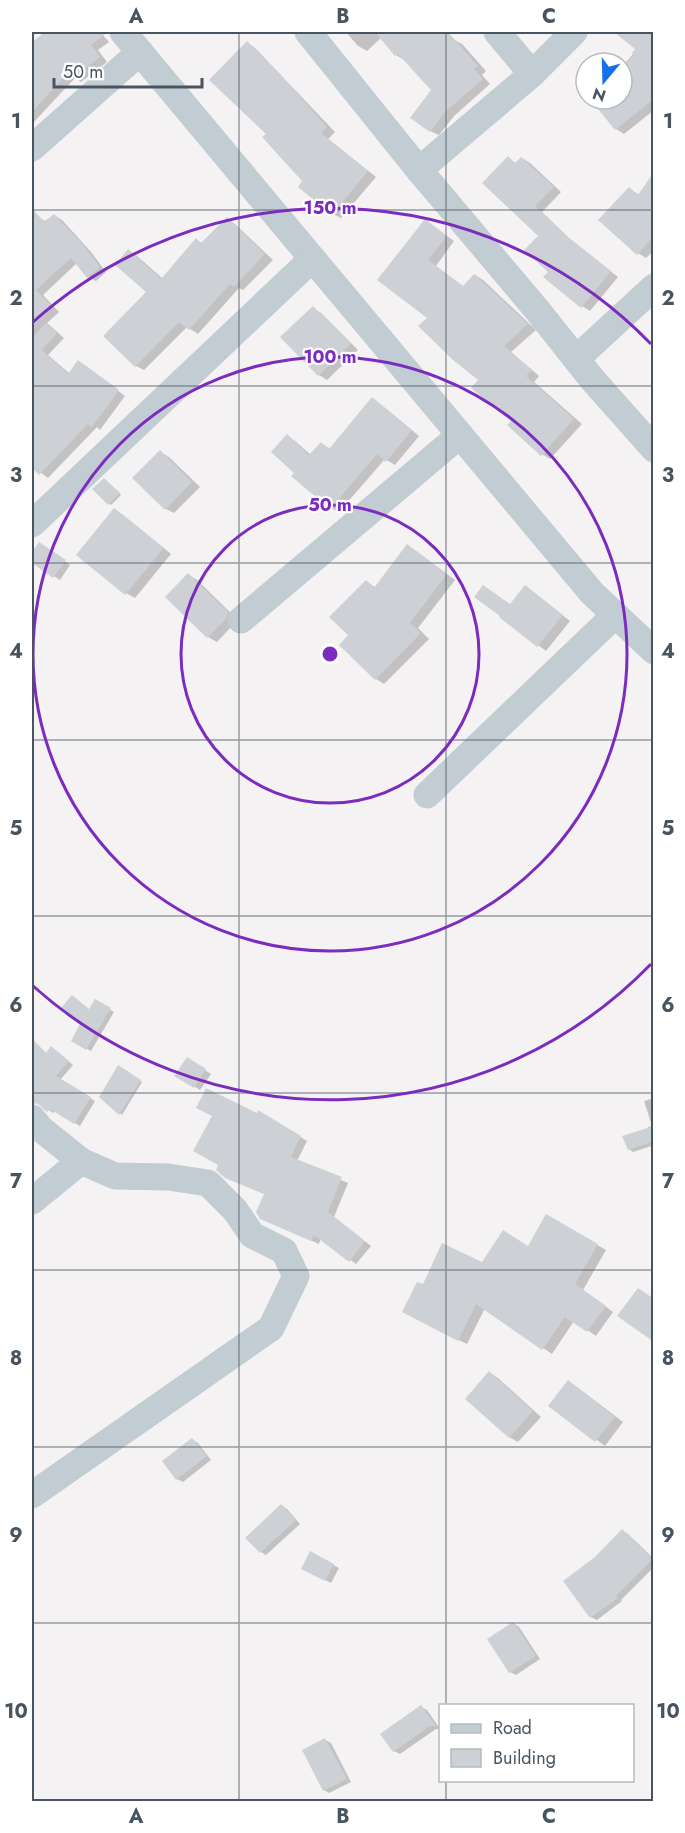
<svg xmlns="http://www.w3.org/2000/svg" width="685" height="1833" font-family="Jost,sans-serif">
<rect width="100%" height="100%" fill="#f4f2f2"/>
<!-- shadow -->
<g fill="#0003">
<polygon points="48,32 100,32 109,42 98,50 107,62 81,82 75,78 32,124 32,45"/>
<polygon points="346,32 446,32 453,39 462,44 486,71 482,75 490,84 454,116 439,135 430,131 433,90 404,60 396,55 382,37 367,51 358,46"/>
<polygon points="616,32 654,32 654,110 624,134 616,129 592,99 622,99 622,67 637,49"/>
<polygon points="247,43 255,48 335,132 328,139 376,177 341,218 333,214 304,181 268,134"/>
<polygon points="508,158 517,164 522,158 530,163 561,192 542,212 571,240 618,277 590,311 582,306 550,272 540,236"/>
<polygon points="629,189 638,194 654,208 654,250 646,258 638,253"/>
<polygon points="54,215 62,220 91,252 106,272 96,281 88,277 77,263 43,295 59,312 47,323 64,338 48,355 70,374 86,367 125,396 100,430 97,427 48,478 32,466 32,406 52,385 32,366 32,222 38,217 45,221"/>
<polygon points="227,219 235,224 273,260 243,290 239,288 198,334 187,327 144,370 136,366 148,292 129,251 137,256 163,279 197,240 203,244"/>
<polygon points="433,226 454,241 436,266 464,287 475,275 483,280 536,330 511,352 539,376 534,382 582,424 550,459 542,454 513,421 429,318 379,280"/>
<polygon points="313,308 321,313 358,350 327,380 319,375"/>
<polygon points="380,404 419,436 395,465 385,459 339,512 331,508 297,472 287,436 295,441 311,455 321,444 331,449"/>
<polygon points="160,452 169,457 200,487 174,513 166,509"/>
<polygon points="106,481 121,495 111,505 94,489"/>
<polygon points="115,510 123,515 171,554 135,598 126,593"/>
<polygon points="39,544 70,565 60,580 32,561 32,554"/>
<polygon points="416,551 455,580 418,628 429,639 384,684 376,679 350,635 366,581 376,588"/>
<polygon points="189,575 197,580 236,618 234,624 217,642 208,637 167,597"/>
<polygon points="526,587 570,621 546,651 501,617"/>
<polygon points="95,1001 114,1012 91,1051 73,1041"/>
<polygon points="32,1039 47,1054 56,1051 73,1065 60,1080 95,1101 80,1126 55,1111 53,1113 42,1105 32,1101 32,1076 34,1073 32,1071"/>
<polygon points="188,1059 211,1074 200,1090 177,1075"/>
<polygon points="118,1067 142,1082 122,1115 100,1097"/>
<polygon points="654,1098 654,1145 633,1152 629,1149 648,1129 648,1127 652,1126 644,1101"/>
<polygon points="259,1112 307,1141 297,1161 348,1183 334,1217 371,1246 356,1264 321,1238 319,1244 269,1222 257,1115"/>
<polygon points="547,1216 606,1250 583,1290 613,1312 596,1336 574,1321 552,1354 485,1308 467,1344 412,1317 423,1286 528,1247"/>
<polygon points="490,1373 498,1378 541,1417 518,1442 509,1437"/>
<polygon points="577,1387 623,1422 605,1446 550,1405"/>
<polygon points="192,1440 198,1443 211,1460 183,1482 177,1479 164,1462"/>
<polygon points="282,1506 287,1509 300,1524 266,1555 261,1552 247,1538"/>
<polygon points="623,1531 628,1534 654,1559 654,1567 621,1600 622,1601 597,1620 591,1617 596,1558"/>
<polygon points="311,1553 339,1568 331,1583 303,1568"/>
<polygon points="513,1623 519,1627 540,1659 516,1675 510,1672"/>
<polygon points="421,1707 427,1710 440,1729 436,1729 400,1754 394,1751"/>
<polygon points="325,1740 331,1743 351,1782 329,1793 324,1790"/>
</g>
<!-- building -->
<g fill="#cdd1d6">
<polygon points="45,32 108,32 91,45 100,57 72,78 68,73 32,112 32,42"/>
<polygon points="375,32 448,32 478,66 474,69 483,79 445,112 430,132 410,118 431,90 398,54 395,56"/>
<polygon points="614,32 654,32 654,99 615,130 590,99 622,99 622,65 634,55 632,53 635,49"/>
<polygon points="247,41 281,75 327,127 321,133 368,171 332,215 298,187 302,181 262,137 266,134 209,80"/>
<polygon points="508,156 515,163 521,157 554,187 535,206 563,233 611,271 581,308 543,277 548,272 524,250 538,236 482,183"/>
<polygon points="654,172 654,236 637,255 598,220 629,187 638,195"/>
<polygon points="32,208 44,222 54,214 84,246 100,267 87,278 71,258 36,290 53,307 32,327"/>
<polygon points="227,217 265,254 234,287 230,284 189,330 179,322 135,367 103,336 146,292 115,265 128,249 161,279 196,238 201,243"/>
<polygon points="425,219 447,236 428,260 463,286 474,274 528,324 504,346 532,370 526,376 574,419 541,456 507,425 511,421 471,388 478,380 453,360 418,326 427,318 377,280"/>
<polygon points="313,306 351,344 318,376 280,337"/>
<polygon points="46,323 57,333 42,350 68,374 78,360 119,390 92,427 88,424 39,475 32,468 32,338"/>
<polygon points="372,397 412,430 386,462 377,454 330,509 291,476 294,473 271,452 287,434 309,455 321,442 329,449"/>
<polygon points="160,450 192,482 165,510 132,478"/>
<polygon points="104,478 120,493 108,505 92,489"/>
<polygon points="114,508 164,548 125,595 76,555"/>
<polygon points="39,542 66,560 53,578 32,563 32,552"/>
<polygon points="407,544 447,574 410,623 421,633 375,680 339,645 348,635 329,617 366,580 374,588"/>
<polygon points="188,573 228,612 226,619 207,638 165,597"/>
<polygon points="483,585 510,604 525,585 563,615 537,647 499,617 500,616 474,597"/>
<polygon points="72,995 89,1009 95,999 111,1008 86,1050 71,1041 80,1024 61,1008"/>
<polygon points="32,1039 46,1053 51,1046 69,1061 56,1076 91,1097 74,1124 50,1109 47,1112 38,1104 32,1103"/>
<polygon points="187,1057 206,1069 194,1088 174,1076"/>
<polygon points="118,1065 141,1080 119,1115 99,1097"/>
<polygon points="206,1088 257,1113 258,1110 301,1136 291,1157 342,1177 328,1212 365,1241 349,1262 314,1235 311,1241 260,1219 256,1212 264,1194 225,1178 216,1170 218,1165 193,1151 212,1116 196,1108"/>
<polygon points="654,1126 654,1141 628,1150 622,1136"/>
<polygon points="546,1214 598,1244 575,1284 606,1306 587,1332 565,1317 542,1350 476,1304 458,1341 402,1312 417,1282 423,1284 442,1243 482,1262 503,1230 528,1246"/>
<polygon points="638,1288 654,1299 654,1342 617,1316"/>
<polygon points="489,1371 533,1411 509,1438 465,1399"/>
<polygon points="568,1380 615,1417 595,1442 548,1406"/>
<polygon points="192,1438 207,1456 176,1480 162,1461"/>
<polygon points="281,1504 296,1520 260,1553 245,1538"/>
<polygon points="622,1529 653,1559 616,1596 618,1598 590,1618 563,1581 595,1557"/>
<polygon points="310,1551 334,1564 325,1581 301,1569"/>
<polygon points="513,1622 536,1656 509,1673 487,1639"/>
<polygon points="421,1705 436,1726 430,1726 393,1752 380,1734"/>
<polygon points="325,1738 347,1779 323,1791 302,1750"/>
</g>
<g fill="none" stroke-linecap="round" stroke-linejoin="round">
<!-- minor -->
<g stroke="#c2ccd3" stroke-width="27">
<polyline points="123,32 592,593 654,651"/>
<polyline points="308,32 419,170 538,311 592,379 654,449"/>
<polyline points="497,32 532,74"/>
<polyline points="32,148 140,52"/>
<polyline points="419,170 532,74 574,32"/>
<polyline points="576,359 654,287"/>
<polyline points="32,524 312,259"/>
<polyline points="241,620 460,435"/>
<polyline points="427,795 615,615"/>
<polyline points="32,1118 41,1129 81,1161 115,1176 168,1177 208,1183 235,1210 252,1235 284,1251 296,1276 271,1328 32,1495"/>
<polyline points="32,1201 81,1161"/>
</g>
</g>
<!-- grid -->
<path fill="none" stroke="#485560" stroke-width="1.5" stroke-opacity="0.55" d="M239,32V1802M446,32V1706M32,210H654M32,386H654M32,563H654M32,740H654M32,916H654M32,1093H654M32,1270H654M32,1447H654M32,1623H654M446,1780V1802"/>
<!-- distance rings -->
<g fill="none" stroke="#7b2cbf" stroke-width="3">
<circle cx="330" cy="654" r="149"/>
<circle cx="330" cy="654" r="297"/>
<path d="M651 964A446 446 0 0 1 32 985M32 323A446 446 0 0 1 651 344"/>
</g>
<circle cx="330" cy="654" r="9" fill="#7b2cbf" stroke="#fff" stroke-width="3"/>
<g font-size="18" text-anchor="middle" font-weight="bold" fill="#7b2cbf" stroke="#fff" stroke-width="4.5" stroke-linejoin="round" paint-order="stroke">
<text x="330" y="214">150 m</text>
<text x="330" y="363">100 m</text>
<text x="330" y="511">50 m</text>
</g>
<!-- border -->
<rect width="685" height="1833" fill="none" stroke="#ffffff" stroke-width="66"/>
<!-- legend -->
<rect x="439" y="1704" width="195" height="78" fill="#ffffff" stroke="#b6bbbf" stroke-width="1.5"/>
<rect x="451" y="1724" width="30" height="9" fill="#c2ccd3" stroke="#b6bbbf" stroke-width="1.5"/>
<text x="493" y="1734" font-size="18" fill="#485560">Road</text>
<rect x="451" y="1749" width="30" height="18" fill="#cdd1d6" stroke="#b6bbbf" stroke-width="1.5"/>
<text x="493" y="1764" font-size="18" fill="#485560">Building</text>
<!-- north arrow -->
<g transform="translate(604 81) rotate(199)"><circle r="28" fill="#ffffff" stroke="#b6bbbf" stroke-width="1.5"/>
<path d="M0-4.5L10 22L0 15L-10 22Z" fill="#1470eb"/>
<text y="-9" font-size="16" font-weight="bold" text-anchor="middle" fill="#485560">N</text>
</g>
<!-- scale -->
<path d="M54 78v9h148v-9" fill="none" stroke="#485560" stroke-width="3"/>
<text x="63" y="78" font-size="18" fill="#485560" stroke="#ffffff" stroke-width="4.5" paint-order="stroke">50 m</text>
<rect x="33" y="33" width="619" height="1767" fill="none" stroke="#485560" stroke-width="2"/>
<g font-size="20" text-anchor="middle" font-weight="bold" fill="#485560">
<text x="136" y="23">A</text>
<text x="343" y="23">B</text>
<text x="549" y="23">C</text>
<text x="16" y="128">1</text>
<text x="668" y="128">1</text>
<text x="16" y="305">2</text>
<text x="668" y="305">2</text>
<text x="16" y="482">3</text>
<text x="668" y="482">3</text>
<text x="16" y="658">4</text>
<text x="668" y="658">4</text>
<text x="16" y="835">5</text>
<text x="668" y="835">5</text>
<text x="16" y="1012">6</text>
<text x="668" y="1012">6</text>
<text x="16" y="1188">7</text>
<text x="668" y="1188">7</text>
<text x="16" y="1365">8</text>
<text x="668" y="1365">8</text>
<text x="16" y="1542">9</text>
<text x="668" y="1542">9</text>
<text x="16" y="1718">10</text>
<text x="668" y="1718">10</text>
<text x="136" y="1823">A</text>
<text x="343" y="1823">B</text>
<text x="549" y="1823">C</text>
</g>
</svg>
